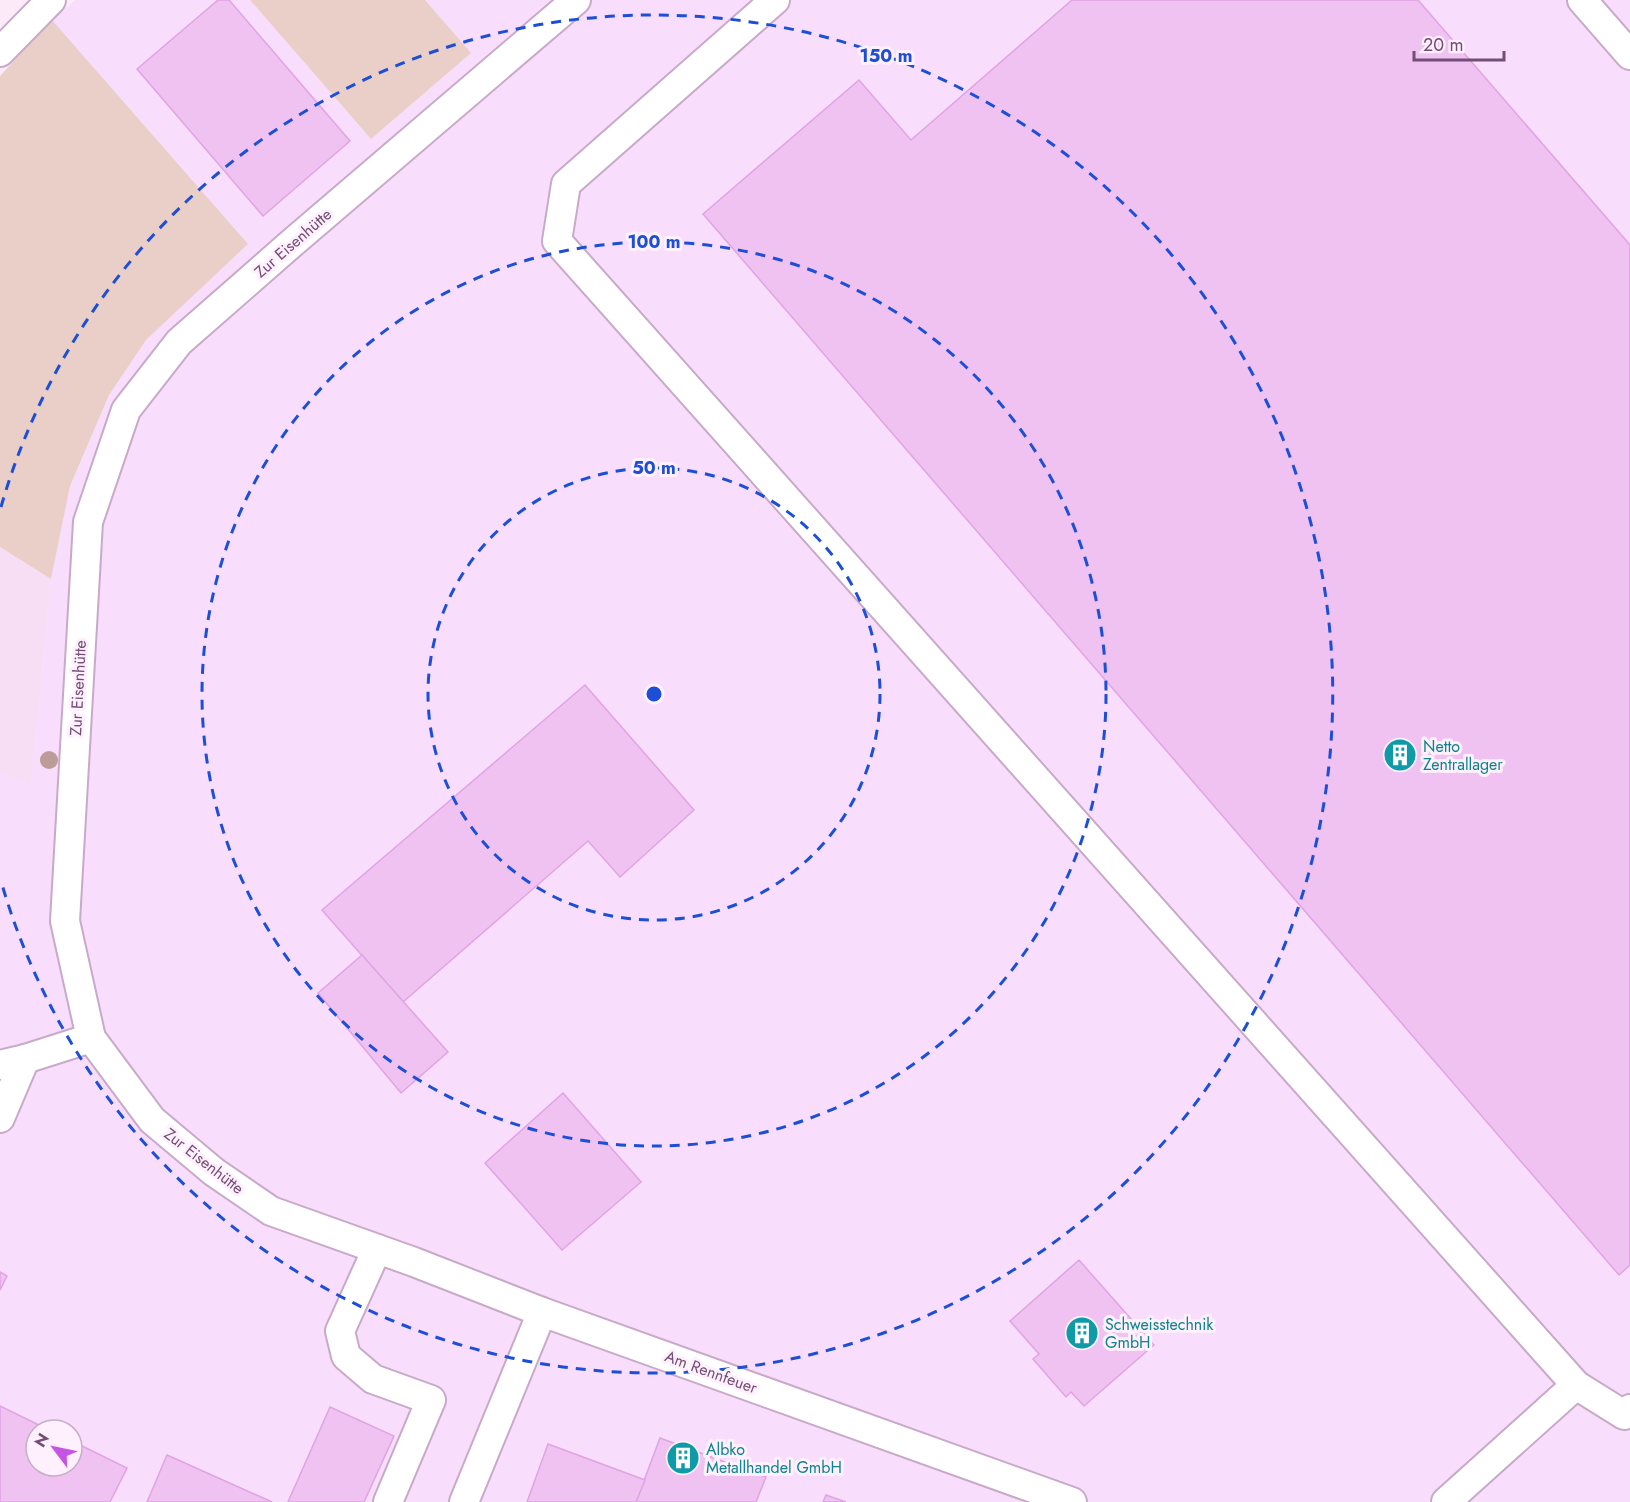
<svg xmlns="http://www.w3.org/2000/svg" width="1630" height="1502" font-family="Jost,sans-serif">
<rect width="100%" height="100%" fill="#fceaf9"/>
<!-- residential -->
<polygon fill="#f8def5" points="0,547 51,579 31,786 0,771"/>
<!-- commercial -->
<path fill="#f8defc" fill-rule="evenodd" d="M75,0H250L371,139L471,53L425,0H1630V1502H0V771L31,785L51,579L70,486L109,395L146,340L248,244L52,20ZM36,1430H72V1466H36Z"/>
<!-- green -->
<g fill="#eacec8">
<polygon points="250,0 425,0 471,53 371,139"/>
<polygon points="52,20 248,244 146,340 109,395 70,486 51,579 0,547 0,76"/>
</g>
<!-- building -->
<g fill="#efc2f1" stroke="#e0a3e3" stroke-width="1.5">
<polygon points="218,0 229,0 350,141 263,216 137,69"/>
<polygon points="1072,0 1418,0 1630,245 1630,1265 1619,1275 703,214 859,80 911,140"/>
<polygon points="585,685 694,810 620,877 588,841 403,1002 322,910"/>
<polygon points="362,955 448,1052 401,1093 318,993"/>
<polygon points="563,1093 641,1182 562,1250 485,1163"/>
<polygon points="1079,1260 1154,1345 1084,1406 1071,1392 1066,1397 1033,1359 1039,1354 1010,1321"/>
<polygon points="0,1272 7,1276 0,1290"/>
<polygon points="0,1406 49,1430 36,1430 36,1466 72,1466 72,1441 127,1468 110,1502 0,1502"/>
<polygon points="330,1407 394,1436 364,1502 288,1502"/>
<polygon points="660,1438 766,1477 756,1502 636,1502"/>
<polygon points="548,1444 645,1480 636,1502 527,1502"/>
<polygon points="167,1455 272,1502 147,1502"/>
<polygon points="826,1495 846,1502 823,1502"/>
</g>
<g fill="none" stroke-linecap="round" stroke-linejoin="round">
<!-- minor casing -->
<g stroke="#c8aac8" stroke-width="32">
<g id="minor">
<polyline points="576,0 292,243 179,342 126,410 88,522 65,921 91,1038 152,1120 214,1172 271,1211 414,1262 542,1312 1072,1502"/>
<polyline points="775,0 566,184 557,241 1576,1385 1624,1415 1630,1409"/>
<polyline points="1582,0 1630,55"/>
<polyline points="0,52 51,0"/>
<polyline points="0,1065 25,1059 91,1038"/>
<polyline points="0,1118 25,1059"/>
<polyline points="377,1249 340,1331 346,1356 373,1379 431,1400 388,1502"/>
<polyline points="464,1502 542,1312"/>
<polyline points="1446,1502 1576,1385"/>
</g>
</g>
<!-- minor -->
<use href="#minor" stroke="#fff" stroke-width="28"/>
</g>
<!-- trees -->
<circle fill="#bc9c99" cx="49" cy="760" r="9"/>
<!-- distance rings -->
<g fill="none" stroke="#1d4ed8" stroke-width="3" stroke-dasharray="10 8">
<circle cx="654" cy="694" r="226"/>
<circle cx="654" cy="694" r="452"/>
<path d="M1 507A679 679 0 1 1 1 881"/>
</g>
<!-- icons -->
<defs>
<g id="building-disc" transform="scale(1.725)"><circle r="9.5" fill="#0f9aa8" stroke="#fef0fc"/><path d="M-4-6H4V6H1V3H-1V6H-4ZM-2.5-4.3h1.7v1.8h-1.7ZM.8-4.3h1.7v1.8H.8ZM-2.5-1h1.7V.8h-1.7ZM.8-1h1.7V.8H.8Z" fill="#fff"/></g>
</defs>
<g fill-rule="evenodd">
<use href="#building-disc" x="1400" y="755"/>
<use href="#building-disc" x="1082" y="1333"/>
<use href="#building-disc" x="683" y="1458"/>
</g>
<g text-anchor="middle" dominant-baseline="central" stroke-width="6" stroke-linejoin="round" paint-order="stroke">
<!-- street labels -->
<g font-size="16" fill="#734d76" stroke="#fef0fc">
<text transform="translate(293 243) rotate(-41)">Zur Eisenhütte</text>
<text transform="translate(78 688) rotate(-87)">Zur Eisenhütte</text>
<text transform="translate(204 1161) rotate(38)">Zur Eisenhütte</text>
<text transform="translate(711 1372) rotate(20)">Am Rennfeuer</text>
</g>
<!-- culture labels -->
<g font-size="16" fill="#0d838f" stroke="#fef0fc" text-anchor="start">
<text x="1423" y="746">Netto<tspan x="1423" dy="18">Zentrallager</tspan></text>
<text x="1105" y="1324">Schweisstechnik<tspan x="1105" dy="18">GmbH</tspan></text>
<text x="706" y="1449">Albko<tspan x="706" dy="18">Metallhandel GmbH</tspan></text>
</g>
</g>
<circle cx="654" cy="694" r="9" fill="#1d4ed8" stroke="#fef0fc" stroke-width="3"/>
<g font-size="18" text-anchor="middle" font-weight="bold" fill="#1d4ed8" stroke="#fef0fc" stroke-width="6" stroke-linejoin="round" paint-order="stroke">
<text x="886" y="62">150 m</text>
<text x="654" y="248">100 m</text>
<text x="654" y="474">50 m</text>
</g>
<!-- north arrow -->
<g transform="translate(54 1448) rotate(302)"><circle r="28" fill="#fef0fc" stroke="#c6afc6" stroke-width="1.5"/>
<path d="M0-4.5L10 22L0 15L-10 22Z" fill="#c454e1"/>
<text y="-9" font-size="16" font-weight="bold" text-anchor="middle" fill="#734d76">N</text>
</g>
<!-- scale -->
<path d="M1414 51v9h90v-9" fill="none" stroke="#734d76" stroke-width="3"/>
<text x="1423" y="51" font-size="18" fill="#734d76" stroke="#fef0fc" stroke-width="4.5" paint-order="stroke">20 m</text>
</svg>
